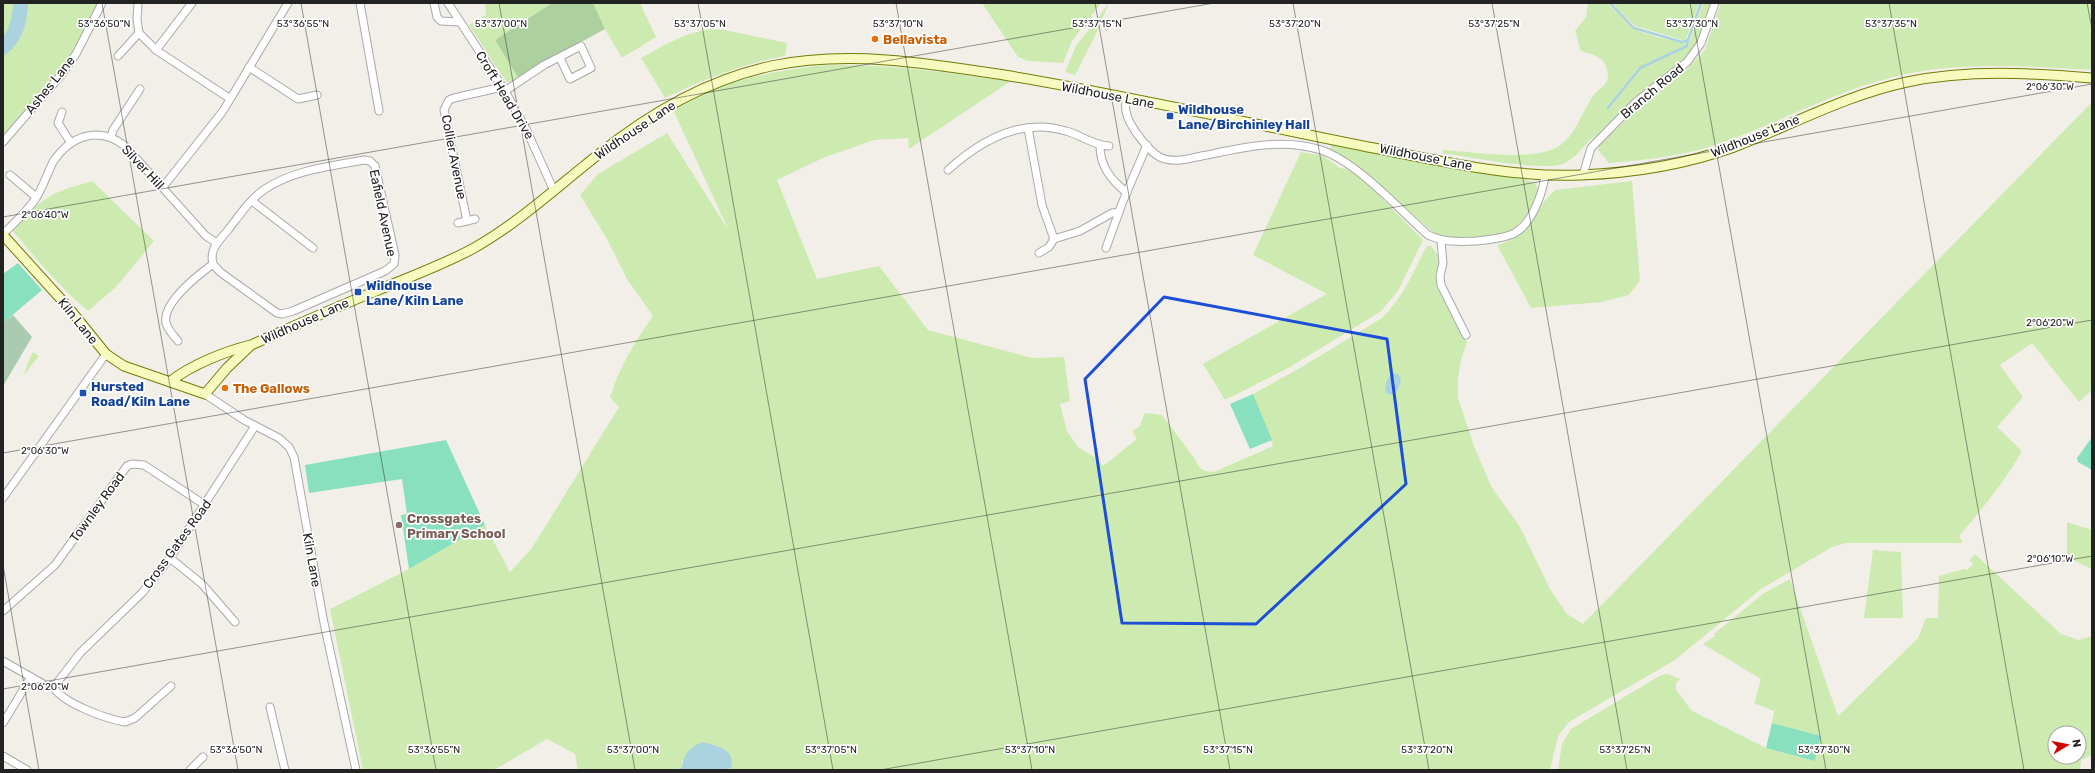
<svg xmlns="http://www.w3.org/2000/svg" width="2095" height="773" font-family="Rubik,sans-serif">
<rect width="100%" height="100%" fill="#f2efe9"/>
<!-- grass -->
<g fill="#cdebb0" fill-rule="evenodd">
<path d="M3,3H18C16,17 14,32 3,42Z"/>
<path d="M26,3H99L71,58L3,138V52C21,50 27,18 26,3Z"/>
<polygon points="485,3 552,3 495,40 518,77 507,83 469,25 486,15"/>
<polygon points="593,3 640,3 656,37 622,58 605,29"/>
<polygon points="982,3 1101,3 1072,41 1063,63 1028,61 1018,57"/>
<polygon points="1109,3 1096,34 1075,75 1065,72 1076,46"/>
<path d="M1588,3H1607C1616,11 1624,19 1632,27C1639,33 1678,44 1686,41V45L1638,68L1606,109H1609L1640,69L1688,46L1703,3H1713L1700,41L1685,62L1596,140L1592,138C1584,146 1575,158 1565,163C1547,173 1465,156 1442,153L1444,150C1474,152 1522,160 1551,150C1574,142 1580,115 1593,96C1597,89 1609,85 1608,75C1607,58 1595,55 1581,51L1575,31L1586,17Z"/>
<polygon points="1612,3 1699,3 1686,39 1683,40 1635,26"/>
<path d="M1721,3H2092V70C2028,66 1956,61 1893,77C1830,93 1777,124 1716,145C1681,156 1646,160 1609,163L1598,150L1601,143L1638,108L1686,70L1705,50Z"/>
<path d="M710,29L725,30L787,43L785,56C742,64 705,79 665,98L641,58C663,46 684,33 710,29Z"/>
<path d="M830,65C891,64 950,73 1011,81L909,149L908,138L874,140L823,158L777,180L817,279L879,266L928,330L1032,358L1064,357L1070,401L1060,404L1067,431L1078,447L1093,456L1103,466L1137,439L1132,431L1139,427L1145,413L1162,415L1195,459L1199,467L1205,471L1214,472L1273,446L1253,394L1300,368L1382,318C1403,298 1413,273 1426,247L1430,245L1440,258L1437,277L1467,342L1461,360L1458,378V398L1474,446L1491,486L1520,527L1550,589L1567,614L1583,624L2092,102V390L2079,402L2032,343L2000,365L2023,397L1997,427L2022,451C2004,483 1982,509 1959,536L1963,543H1845L1832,547L1761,589L1675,660L1569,722L1558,736L1550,770H717L731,767L682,760V767L678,770H578L575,754L547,739L494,770H363L330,609L409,569L485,525L510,572L532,548L619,407L610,397C620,367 634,342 653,316L627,279L607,239L580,195L598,174L667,133L729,231L673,110C689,103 705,93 721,87C757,74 792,68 830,65Z"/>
<path d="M1331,145L1530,181L1535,183L1539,192C1532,205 1524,222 1512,230C1494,241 1454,240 1435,234L1359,168L1343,156L1330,151Z"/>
<polygon points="1301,152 1323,156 1340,168 1351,170 1361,177 1423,240 1398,291 1380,312 1290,367 1225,400 1203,364 1327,294 1253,255"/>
<path d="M92,181L154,241L115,288L88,311C60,287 36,259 12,230C42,198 49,193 92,181Z"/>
<path d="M1632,181L1640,281L1629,295L1602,302L1531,308L1497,245C1537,234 1530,210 1556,190Z"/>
<polygon points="33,352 39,356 23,376 32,353"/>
<polygon points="2067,522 2092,530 2092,569 2067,557"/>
<polygon points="1873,550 1901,552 1903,618 1864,618"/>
<path d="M1975,554L2061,634L2079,640L2092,636V755L2081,760L2080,770H1558L1562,744L1571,729L1661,675L1668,674L1680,679L1676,683V690L1692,711L1766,748L1815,761L1821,736L1772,723L1774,711L1754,703L1761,679L1703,644L1715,636L1714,634L1764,593L1790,579L1838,716L1913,643L1918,638L1926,618H1938L1939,576L1964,569L1967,570L1973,564L1970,560ZM2055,733H2079V757H2055Z"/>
</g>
<!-- forest -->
<polygon fill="#add19e" points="552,3 593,3 605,29 518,77 495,40"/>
<!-- cemetery -->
<polygon fill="#aacbaf" points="13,315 32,337 3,386 3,323"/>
<!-- pitch -->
<g fill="#88e0be">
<polygon points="18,263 42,290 3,323 3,274"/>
<polygon points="1253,394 1272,440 1250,449 1230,404"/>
<polygon points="2092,437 2092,470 2078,462 2077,458"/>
<polygon points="446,440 485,525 409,569 401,515 407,514 402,479 309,493 305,465"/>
<polygon points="1772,723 1821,736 1815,761 1766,748"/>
</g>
<!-- water -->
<g fill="#aad3df">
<path d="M1393,373L1398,374C1404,382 1399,387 1394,395L1386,393C1384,385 1387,379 1393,373Z"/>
<path d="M703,742C717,746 736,749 731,768L717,770H678L682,767C683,754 691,746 703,742Z"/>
</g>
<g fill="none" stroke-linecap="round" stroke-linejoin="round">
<!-- stream -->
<g stroke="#aad3df" stroke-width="2.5">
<polyline points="1610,3 1634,28 1682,42 1688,40 1701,3"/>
<polyline points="1608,108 1640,68 1687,46 1688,40"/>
</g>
<!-- river -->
<path stroke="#aad3df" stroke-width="15" d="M3,47C17,36 19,20 21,3"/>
<!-- minor casing -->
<g stroke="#a9a9a9" stroke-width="9">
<g id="minor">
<polyline points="138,3 137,19 139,33"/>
<polyline points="360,3 379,111"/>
<polyline points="434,3 437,17 441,21 460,22"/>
<polyline points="448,3 505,91 527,131 554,191"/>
<polyline points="139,33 156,50 229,98"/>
<polyline points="156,50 192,3"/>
<polyline points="118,56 139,33"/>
<polyline points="249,67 298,99 317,95"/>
<polyline points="505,91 544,65 581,46 591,68 570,79 560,58"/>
<path d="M1126,99C1126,103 1125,107 1126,111C1128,125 1151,156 1165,159C1179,163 1194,157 1207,155C1245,147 1283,138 1321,150C1357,162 1399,209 1428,235C1443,242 1459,242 1476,241C1487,240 1499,239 1510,235C1531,228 1542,195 1545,176"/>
<polyline points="62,112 58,123 71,143"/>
<polyline points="1028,128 1042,205 1054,239"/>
<polyline points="111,137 113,130 140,89"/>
<polyline points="3,142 62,74 76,54 102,3"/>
<path d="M1100,146C1100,166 1111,180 1127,193"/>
<path d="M948,170C981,140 1021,117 1066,131C1081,135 1092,145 1109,146"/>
<polyline points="10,175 36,197"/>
<polyline points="1583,175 1591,148 1636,102 1687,62 1701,43 1715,3"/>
<polyline points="163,187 223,111 288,3"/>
<polyline points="252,201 313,248"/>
<polyline points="467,221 444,110 449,100 454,98 502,87"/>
<polyline points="458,223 475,219"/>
<path d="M3,234C14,223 27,212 36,198C43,187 47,174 53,162C70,136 99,125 125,146L206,236L217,243"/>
<polyline points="1441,241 1443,263 1440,276 1441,285 1466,335"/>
<polyline points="1106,248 1123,201 1147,145"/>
<polyline points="1039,253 1049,247 1054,239 1080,231 1112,213 1119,212"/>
<path d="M178,341C173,335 168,330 166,323C162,303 198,275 213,264C209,249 219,241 228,230C239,216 250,199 265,189C294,170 331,166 364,160L370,161L375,166L395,255L394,264L385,271L293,311L282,314L277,313L220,272L213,264"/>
<polyline points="205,394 244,420 279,438 289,447 294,457 324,623 356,770"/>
<polyline points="3,498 106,354"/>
<polyline points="170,558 202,584 235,622"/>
<polyline points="3,611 55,565 127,466 132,464 144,465 205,505"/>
<path d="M3,661L45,685L53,686C61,703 107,719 125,722L135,718L171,686"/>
<polyline points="53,686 57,683 80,653 142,593 170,558 255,426"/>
<polyline points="270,707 285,770"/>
<polyline points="3,723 31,677"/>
<polyline points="3,756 27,770"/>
<polyline points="190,770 203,757"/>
</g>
</g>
<!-- secondary casing -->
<g stroke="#707d05" stroke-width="11">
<g id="secondary">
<polyline points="3,235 68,307 106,354 124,366 205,394 227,368 250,346"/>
<path d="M171,381C191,365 226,351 251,345C292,327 334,308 376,291C409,277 443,265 474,248C520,222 558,186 599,154C650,113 707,80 771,66C848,50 928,63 1004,75C1126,95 1247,123 1368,147C1438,160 1509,178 1581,175C1633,173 1684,165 1734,147C1792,125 1846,95 1907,82C1968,69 2031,73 2092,78"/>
</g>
</g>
<!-- minor -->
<use href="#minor" stroke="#fff" stroke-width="7"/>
<!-- secondary -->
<use href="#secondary" stroke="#f7fabf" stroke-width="9"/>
</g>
<!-- marked area -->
<path fill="none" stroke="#1d4ed8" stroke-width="3" stroke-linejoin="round" d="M1164,297L1387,339L1406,484L1256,624L1122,623L1085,379Z"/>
<!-- ticks -->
<path fill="none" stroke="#222" stroke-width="1" stroke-opacity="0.45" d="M102,3L238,770M301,3L436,770M499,3L635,770M698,3L833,770M896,3L1032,770M1095,3L1230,770M1293,3L1429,770M1492,3L1627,770M1690,3L1826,770M1889,3L2024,770M2087,3L2092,29M3,217L1214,3M3,453L2092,84M3,565L39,770M3,689L2092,320M880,770L2092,556"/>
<!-- markers -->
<g fill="#e8710a" stroke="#fff" stroke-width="1.5">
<circle cx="875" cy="39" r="4"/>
<circle cx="225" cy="388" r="4"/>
</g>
<g fill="#1a4fb4" stroke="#fff" stroke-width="1.5">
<rect x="1166" y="112" width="8" height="8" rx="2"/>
<rect x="354" y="288" width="8" height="8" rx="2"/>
<rect x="79" y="389" width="8" height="8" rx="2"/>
</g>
<circle fill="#8d6e63" stroke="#fff" stroke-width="1.5" cx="399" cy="525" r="4"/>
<g text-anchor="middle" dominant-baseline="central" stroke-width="3.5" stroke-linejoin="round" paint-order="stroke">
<!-- food labels -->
<g font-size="13" font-weight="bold" fill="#c56008" stroke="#fff" text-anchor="start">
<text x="883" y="39">Bellavista</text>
<text x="233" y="388">The Gallows</text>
</g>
<!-- street labels -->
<g font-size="13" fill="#222" stroke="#fff">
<text transform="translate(50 85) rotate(-51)">Ashes Lane</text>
<text transform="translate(1652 91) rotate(-40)">Branch Road</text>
<text transform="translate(505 95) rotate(59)">Croft Head Drive</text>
<text transform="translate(1108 95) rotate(11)">Wildhouse Lane</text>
<text transform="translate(635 130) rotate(-34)">Wildhouse Lane</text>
<text transform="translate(1755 136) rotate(-22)">Wildhouse Lane</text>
<text transform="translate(454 157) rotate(79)">Collier Avenue</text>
<text transform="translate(1426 157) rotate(11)">Wildhouse Lane</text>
<text transform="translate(143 167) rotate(47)">Silver Hill</text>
<text transform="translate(383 213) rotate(78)">Eafield Avenue</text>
<text transform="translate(78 321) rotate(51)">Kiln Lane</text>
<text transform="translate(305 321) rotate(-24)">Wildhouse Lane</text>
<text transform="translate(97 507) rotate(-54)">Townley Road</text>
<text transform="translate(177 544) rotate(-54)">Cross Gates Road</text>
<text transform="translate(312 560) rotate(80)">Kiln Lane</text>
</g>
<!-- transit labels -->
<g font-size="13" font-weight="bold" fill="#164399" stroke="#fff" text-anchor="start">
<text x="1178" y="109">Wildhouse<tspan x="1178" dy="15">Lane/Birchinley Hall</tspan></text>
<text x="366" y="285">Wildhouse<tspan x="366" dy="15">Lane/Kiln Lane</tspan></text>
<text x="91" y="386">Hursted<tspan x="91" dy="15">Road/Kiln Lane</tspan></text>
</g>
<!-- education labels -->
<g font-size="13" font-weight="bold" fill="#785e54" stroke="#fff" text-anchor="start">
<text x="407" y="518">Crossgates<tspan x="407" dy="15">Primary School</tspan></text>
</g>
</g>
<g font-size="10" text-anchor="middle" fill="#222" stroke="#fff" stroke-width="3.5" stroke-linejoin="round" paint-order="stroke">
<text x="104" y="27">53°36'50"N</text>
<text x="303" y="27">53°36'55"N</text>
<text x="501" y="27">53°37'00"N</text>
<text x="700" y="27">53°37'05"N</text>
<text x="898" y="27">53°37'10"N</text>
<text x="1097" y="27">53°37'15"N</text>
<text x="1295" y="27">53°37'20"N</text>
<text x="1494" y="27">53°37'25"N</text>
<text x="1692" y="27">53°37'30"N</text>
<text x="1891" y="27">53°37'35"N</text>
<text x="2050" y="90">2°06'30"W</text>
<text x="45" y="218">2°06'40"W</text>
<text x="2050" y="326">2°06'20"W</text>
<text x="45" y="454">2°06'30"W</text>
<text x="2050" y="562">2°06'10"W</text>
<text x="45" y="690">2°06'20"W</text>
<text x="236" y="753">53°36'50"N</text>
<text x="434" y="753">53°36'55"N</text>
<text x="633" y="753">53°37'00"N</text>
<text x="831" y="753">53°37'05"N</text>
<text x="1030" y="753">53°37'10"N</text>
<text x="1228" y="753">53°37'15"N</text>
<text x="1427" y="753">53°37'20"N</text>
<text x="1625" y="753">53°37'25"N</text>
<text x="1824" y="753">53°37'30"N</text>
</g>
<!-- border -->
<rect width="2095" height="773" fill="none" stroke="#222222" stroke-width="8"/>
<!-- north arrow -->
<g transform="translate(2067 745) rotate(80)"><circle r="19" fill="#ffffff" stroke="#a7a7a7"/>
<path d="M0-3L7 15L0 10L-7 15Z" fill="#d40000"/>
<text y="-6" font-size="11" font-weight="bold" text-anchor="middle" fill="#222222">N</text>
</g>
</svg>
